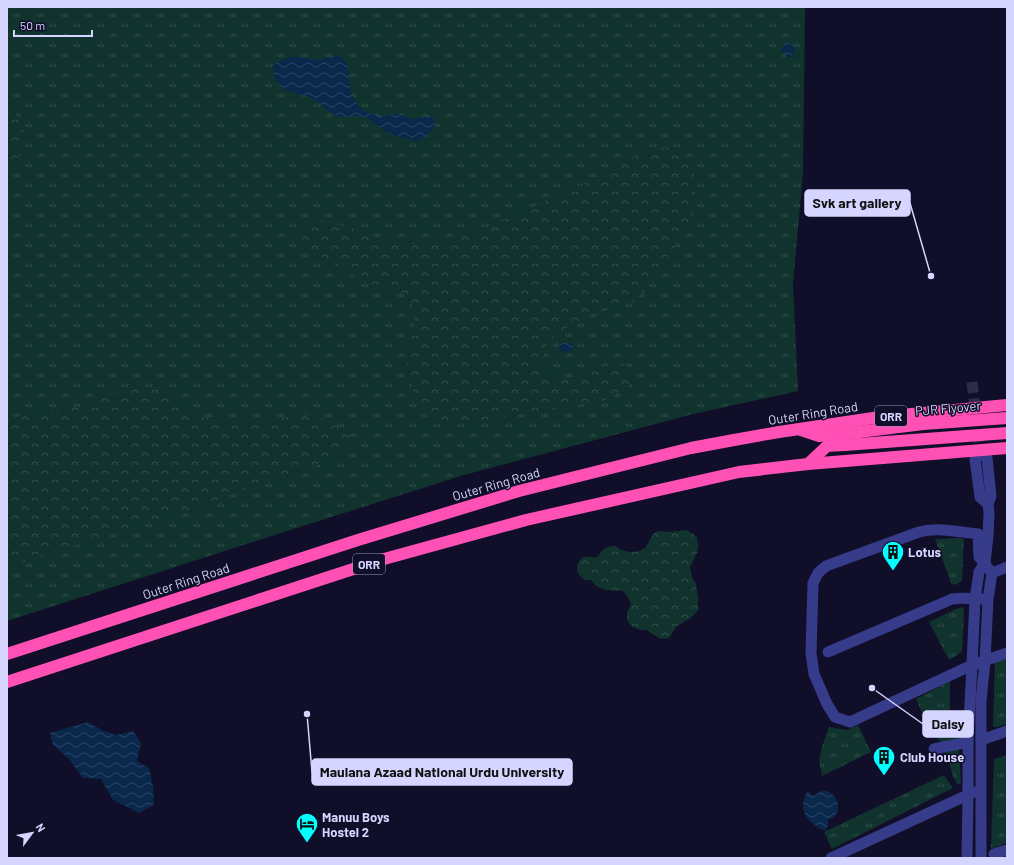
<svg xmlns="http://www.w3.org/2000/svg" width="1014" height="865" font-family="Barlow,sans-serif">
<defs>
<pattern id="grass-tufts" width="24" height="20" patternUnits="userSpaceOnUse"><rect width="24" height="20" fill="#11332e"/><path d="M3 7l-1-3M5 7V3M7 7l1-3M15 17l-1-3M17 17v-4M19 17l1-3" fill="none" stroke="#33504d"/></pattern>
<pattern id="forest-crowns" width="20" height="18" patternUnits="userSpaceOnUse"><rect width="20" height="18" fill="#11332e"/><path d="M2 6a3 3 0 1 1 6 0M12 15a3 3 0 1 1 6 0" fill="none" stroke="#33504d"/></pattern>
<pattern id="water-waves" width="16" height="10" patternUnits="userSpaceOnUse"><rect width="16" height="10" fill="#09284c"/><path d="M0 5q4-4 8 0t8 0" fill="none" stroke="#2c4667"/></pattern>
</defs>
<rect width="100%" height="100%" fill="#100e28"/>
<!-- grass -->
<g fill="url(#grass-tufts)">
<polygon points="7,7 805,7 803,173 793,284 798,391 693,414 464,475 284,532 7,621"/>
<polygon points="960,538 964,539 962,581 955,585 951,583 935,539"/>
<polygon points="963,607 964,612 962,652 949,660 929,622 956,609"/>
<polygon points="995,654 1007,655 1007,724 997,727 993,727"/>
<polygon points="950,681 950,716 928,726 916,699"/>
<polygon points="961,719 961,740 942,743 938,739 935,730"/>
<polygon points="858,725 871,752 822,776 819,760 822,747 829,727 847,730"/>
<polygon points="959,746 961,784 957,784 953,776 945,750"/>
<polygon points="1007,755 1007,843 991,849 994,759"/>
<polygon points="944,775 953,788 832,849 824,832"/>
</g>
<!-- forest -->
<g fill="url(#forest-crowns)">
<path d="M7,105C20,115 25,127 23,143C23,146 22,149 21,152C17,159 12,164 7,169Z"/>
<polygon points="672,147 685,154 692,164 695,183 695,204 689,221 679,240 644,292 632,302 613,308 593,314 556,333 545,348 541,363 546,373 563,380 580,376 613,363 624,364 629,368 632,374 630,385 605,400 463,424 438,424 425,415 417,401 412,387 407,371 408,342 414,324 414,315 413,308 409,300 406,295 396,289 386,286 369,284 359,279 314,252 308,248 300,237 298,232 299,228 311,221 323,221 345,226 389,242 419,244 444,243 488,227 509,217 547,201 590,181 619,164 652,148"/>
<polygon points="145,387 157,390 168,395 202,417 234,422 251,423 306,414 326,420 341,428 350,436 351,442 350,447 333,461 292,473 235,493 196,508 7,567 7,419 41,411 67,409 85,406 114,393 132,389"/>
<path d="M687,530L693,534L697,537L698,546L697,553L690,567L692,577L696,584L698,599V610L692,617L676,627L669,638L661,639L646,630H640L631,626L627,620V612L631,605L629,599L623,591L605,590L596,586L591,580C588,580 585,580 582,578C576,573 575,563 582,558C588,554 591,559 597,557C601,554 598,555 601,552C605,547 609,546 615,546L621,550L630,552L640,551L647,546L650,539L655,532L661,531L670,532Z"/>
</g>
<!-- water -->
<g fill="url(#water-waves)">
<path d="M784,43C788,42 792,44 795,48V53L789,58L787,57L785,53L781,51Z"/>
<path d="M337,56C353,59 347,77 350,88C352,98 358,108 367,112C371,114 378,116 382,116C387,116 392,113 398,114C402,114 405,117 409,118C415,120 424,117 431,116C444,123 423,142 413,141C410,140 407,138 404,138C401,137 398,137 395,136C385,133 376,123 367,118C357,113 347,120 337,116C328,113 323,104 315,100C301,91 282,96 275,77C273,71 272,68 276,63L291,57H302L315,60Z"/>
<polygon points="564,343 570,343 573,344 573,348 569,352 562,351 559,349 558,346 560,344"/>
<polygon points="88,722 102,730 116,735 133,731 141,743 137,761 149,768 153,786 154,805 139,813 113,800 101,779 83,778 69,759 53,745 50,733"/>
<path d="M807,792H809L813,796C816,795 819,792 822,791C833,789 843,805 836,814C835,817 831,818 828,820C829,824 828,827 825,830C820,830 817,827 813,824C803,816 800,804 807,792Z"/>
</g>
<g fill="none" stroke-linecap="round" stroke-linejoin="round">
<!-- minor-tunnel -->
<polyline stroke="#2e2c48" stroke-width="11" stroke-dasharray="11 5.5" stroke-linecap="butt" points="972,382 980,454"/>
<!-- minor -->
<g stroke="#363b8a" stroke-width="11">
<polyline points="992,573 1007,567"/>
<path d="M828,652L952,599C962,597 972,599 982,599"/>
<polyline points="981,740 1007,731"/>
<polyline points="934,749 968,742"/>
<polyline points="994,854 1007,850"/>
<polyline points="831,858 974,792"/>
<polyline points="967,858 968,794 968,742 972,665 975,599 979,572 985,563 988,536 989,513 988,504 991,496 987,458 980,454 975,459 980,497 988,504"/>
<path d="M981,858V701L985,661L988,599L992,573L979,557L978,534C959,532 938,527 919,532L826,566L818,573L813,583L811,653L814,674L827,704L835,717L850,722L972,665L1007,653"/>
</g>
<!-- highway -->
<g stroke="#ff50b5" stroke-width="12">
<polyline points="801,430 819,436 843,434"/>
<polyline points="808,464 827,446 845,445"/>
<polyline points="7,654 358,540 519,491 691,448 734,440 779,432 880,417 1007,405"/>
<polyline points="7,682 384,559 526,520 739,472 808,464 1007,448"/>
</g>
<!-- highway-bridge -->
<g stroke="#ff50b5" stroke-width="12">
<polyline points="843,434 923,424 1007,418"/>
<polyline points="845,445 1007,433"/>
</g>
</g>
<!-- icons -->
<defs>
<g id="building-pin" transform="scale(1.15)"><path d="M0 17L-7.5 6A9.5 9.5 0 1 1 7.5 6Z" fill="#01ffff" stroke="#100e28"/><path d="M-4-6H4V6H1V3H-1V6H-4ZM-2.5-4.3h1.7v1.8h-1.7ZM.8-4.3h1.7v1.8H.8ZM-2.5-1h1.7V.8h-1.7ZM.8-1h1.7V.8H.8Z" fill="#111"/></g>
<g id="hotel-pin" transform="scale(1.15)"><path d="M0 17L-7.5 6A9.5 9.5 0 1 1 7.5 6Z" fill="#01ffff" stroke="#100e28"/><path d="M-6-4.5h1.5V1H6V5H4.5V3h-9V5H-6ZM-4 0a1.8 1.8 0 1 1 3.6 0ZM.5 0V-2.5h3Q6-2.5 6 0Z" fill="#111"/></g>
</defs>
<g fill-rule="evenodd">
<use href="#building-pin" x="893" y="552"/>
<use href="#building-pin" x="884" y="757"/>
<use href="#hotel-pin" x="307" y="824"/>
</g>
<g text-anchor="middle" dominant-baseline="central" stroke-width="3" stroke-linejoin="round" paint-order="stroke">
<!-- shield labels -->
<g fill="#100e28" stroke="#9b99be" stroke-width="1">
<rect x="875" y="406" width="32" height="20" rx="3"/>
<rect x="353" y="554" width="32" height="20" rx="3"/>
</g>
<g font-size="12" font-weight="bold" fill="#d6d5ff">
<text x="891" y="416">ORR</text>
<text x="369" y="564">ORR</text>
</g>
<!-- street labels -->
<g font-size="13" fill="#d6d5ff" stroke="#100e28">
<text transform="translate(948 408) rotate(-5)">PJR Flyover</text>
<text transform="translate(813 413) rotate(-9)">Outer Ring Road</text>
<text transform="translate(496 484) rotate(-16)">Outer Ring Road</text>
<text transform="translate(186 581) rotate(-18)">Outer Ring Road</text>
</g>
<!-- poi labels -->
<g font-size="13" font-weight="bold" fill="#d6d5ff" stroke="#100e28" text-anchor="start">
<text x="908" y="552">Lotus</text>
<text x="900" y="757">Club House</text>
<text x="322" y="817">Manuu Boys<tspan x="322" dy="15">Hostel 2</tspan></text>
</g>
</g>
<!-- callouts -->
<path fill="none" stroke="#d6d5ff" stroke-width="1.5" d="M931 276L910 203M872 688L923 724M307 714L312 772"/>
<g fill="#d6d5ff" stroke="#100e28" stroke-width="1.5">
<circle cx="931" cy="276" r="4"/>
<circle cx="872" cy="688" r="4"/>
<circle cx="307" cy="714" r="4"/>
</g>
<g fill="#d6d5ff" stroke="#d6d5ff" stroke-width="1.5">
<rect x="805" y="190" width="105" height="26" rx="4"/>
<rect x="923" y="711" width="50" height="26" rx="4"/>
<rect x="312" y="759" width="260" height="26" rx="4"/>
</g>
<g font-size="14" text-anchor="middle" font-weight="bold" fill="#111">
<text x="857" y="208">Svk art gallery</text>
<text x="948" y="729">Daisy</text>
<text x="442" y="777">Maulana Azaad National Urdu University</text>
</g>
<!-- border -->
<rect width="1014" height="865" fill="none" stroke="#d6d5ff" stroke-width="16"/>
<!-- north arrow -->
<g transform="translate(32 833) rotate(58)" stroke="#100e28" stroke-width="3" paint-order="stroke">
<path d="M0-3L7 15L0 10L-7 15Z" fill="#d6d5ff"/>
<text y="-6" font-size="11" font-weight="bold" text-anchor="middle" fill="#d6d5ff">N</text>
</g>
<!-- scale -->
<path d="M14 30v6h78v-6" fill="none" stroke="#d6d5ff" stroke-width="2"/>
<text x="20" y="30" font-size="12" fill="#d6d5ff" stroke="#100e28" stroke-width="3" paint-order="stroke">50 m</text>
</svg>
